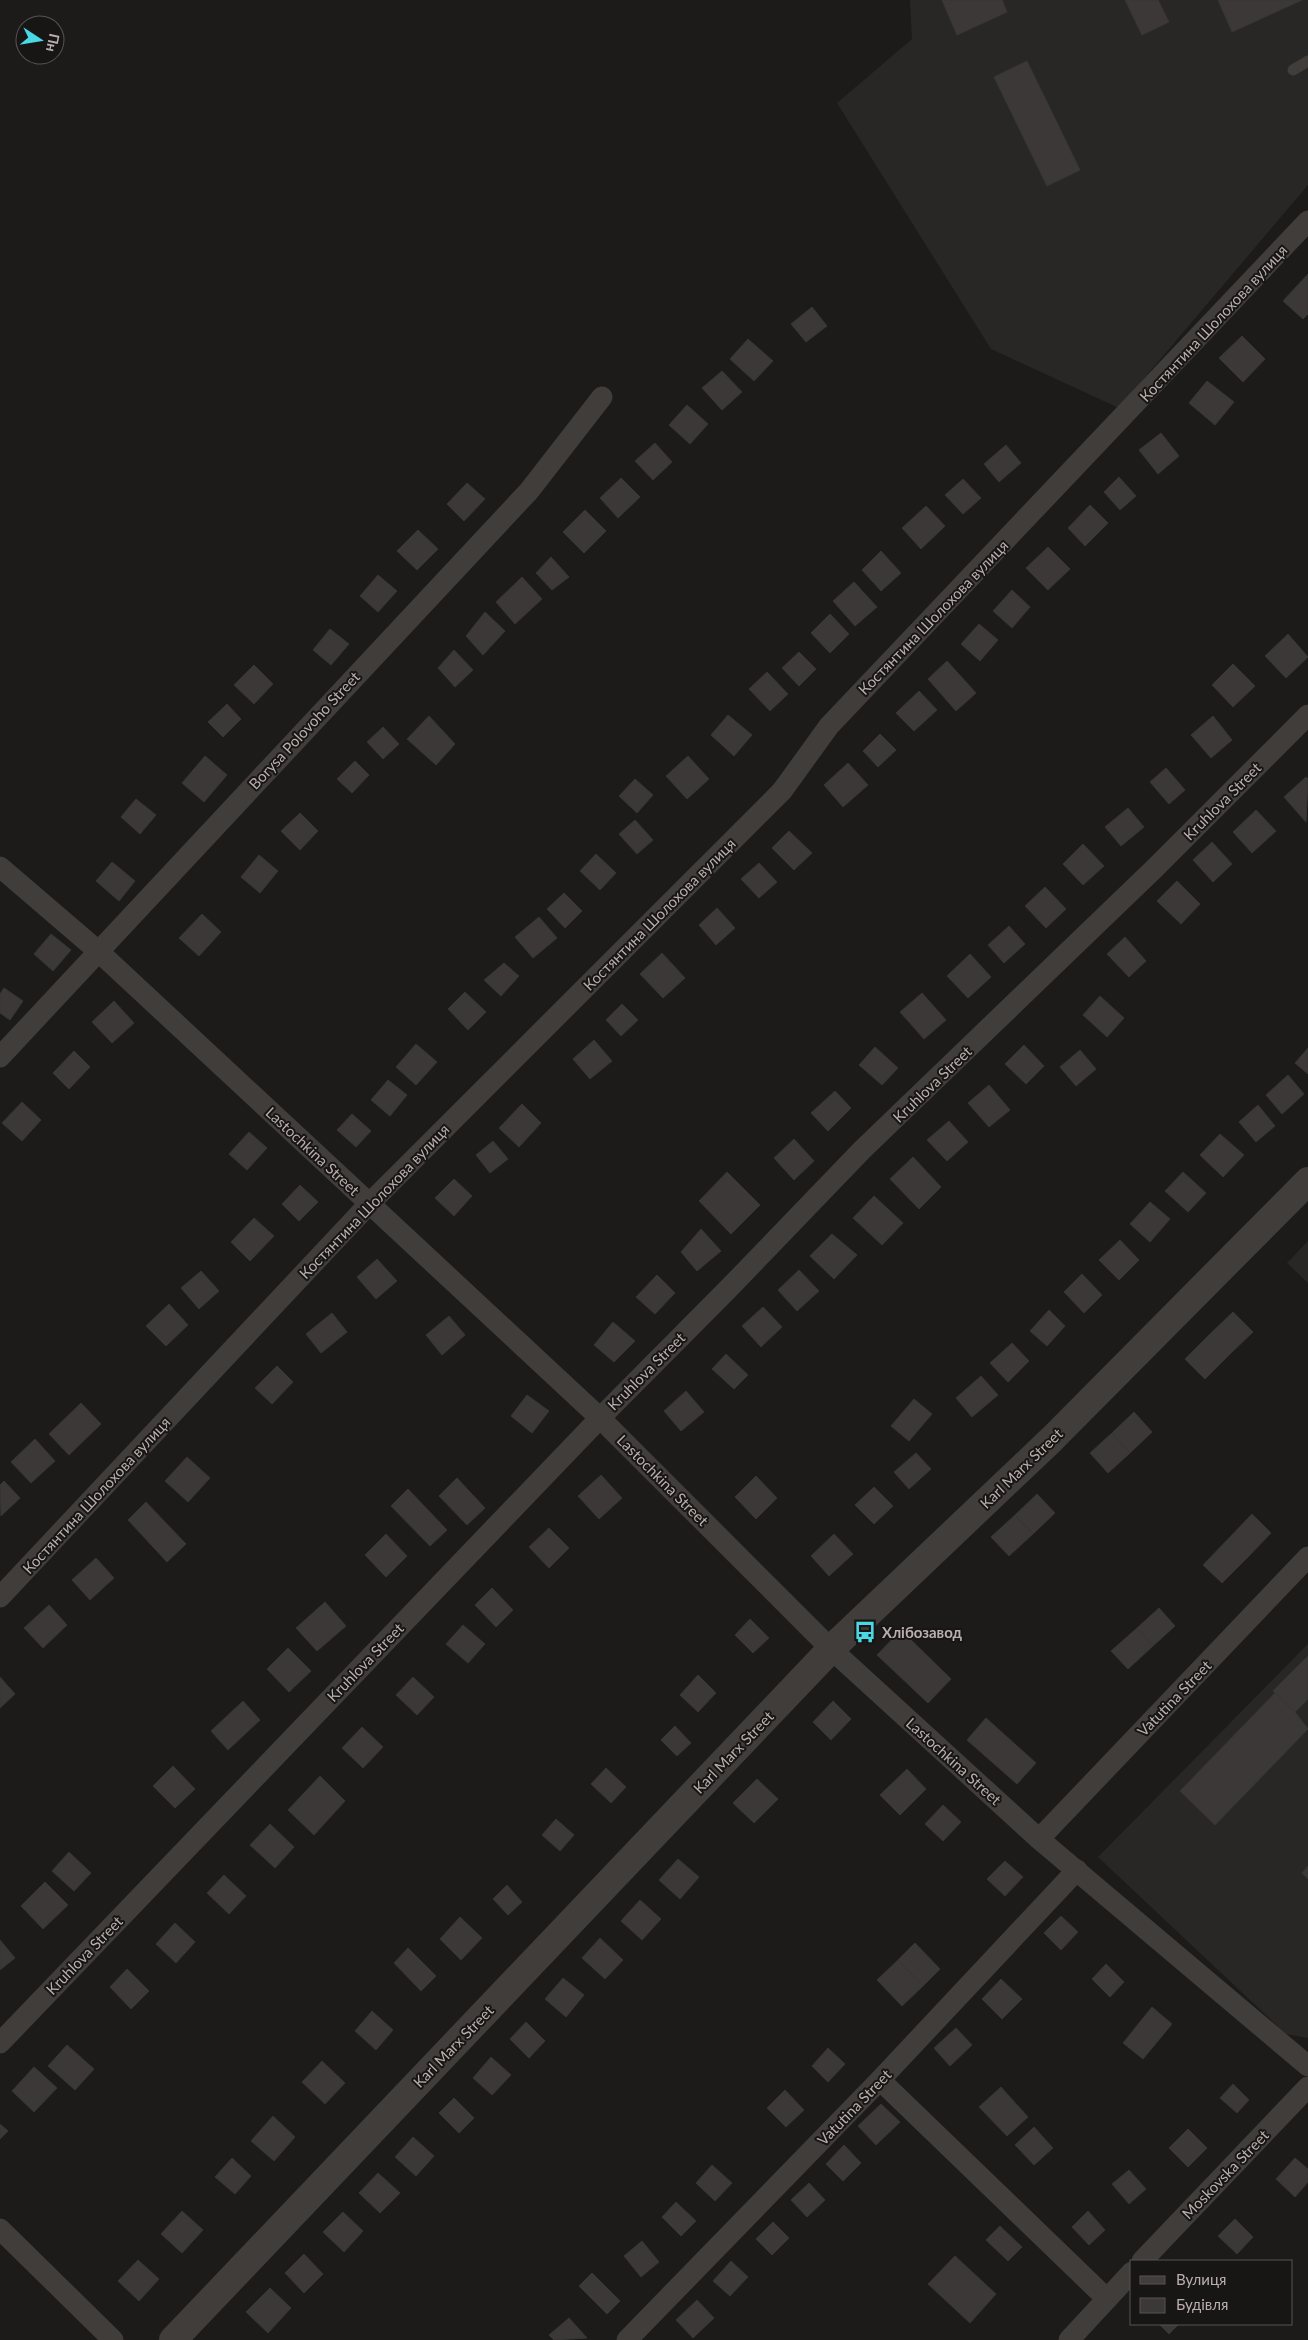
<svg xmlns="http://www.w3.org/2000/svg" width="1308" height="2340" font-family="Lato,sans-serif">
<rect width="100%" height="100%" fill="#1c1b1a"/>
<!-- built -->
<g fill="#292726">
<polygon points="910,0 1308,0 1308,185 1119,408 991,349 837,103 912,39"/>
<polygon points="1308,1241 1308,1283 1287,1263"/>
<polygon points="1308,1644 1308,2038 1286,2034 1098,1857"/>
</g>
<!-- building -->
<g fill="#3b3837" stroke="#383634">
<polygon points="942,0 1002,0 1007,12 957,35"/>
<polygon points="1125,0 1158,0 1169,22 1142,35"/>
<polygon points="1218,0 1302,0 1232,32"/>
<polygon points="1027,61 1080,170 1047,186 994,77"/>
<polygon points="1308,274 1308,314 1303,319 1283,301"/>
<polygon points="812,307 827,326 806,342 791,324"/>
<polygon points="1242,336 1265,359 1243,382 1219,358"/>
<polygon points="748,339 773,361 754,381 730,359"/>
<polygon points="722,371 742,392 722,410 702,388"/>
<polygon points="1207,381 1234,402 1215,425 1189,403"/>
<polygon points="687,405 708,424 690,444 669,425"/>
<polygon points="1161,433 1179,456 1158,474 1139,450"/>
<polygon points="655,443 672,462 653,480 635,461"/>
<polygon points="1006,445 1021,463 999,482 984,464"/>
<polygon points="1119,477 1136,496 1120,510 1104,492"/>
<polygon points="621,478 640,497 618,518 600,498"/>
<polygon points="963,479 981,498 963,514 945,495"/>
<polygon points="467,483 485,499 464,521 447,504"/>
<polygon points="1090,505 1108,523 1085,546 1068,528"/>
<polygon points="926,506 945,526 921,549 902,528"/>
<polygon points="585,510 606,531 584,553 563,532"/>
<polygon points="418,530 438,549 417,570 397,551"/>
<polygon points="1048,547 1070,569 1048,590 1026,568"/>
<polygon points="881,551 901,573 881,591 862,570"/>
<polygon points="551,557 569,577 552,590 536,573"/>
<polygon points="378,575 397,591 378,612 360,596"/>
<polygon points="522,577 542,599 515,624 496,602"/>
<polygon points="854,582 877,607 855,626 833,601"/>
<polygon points="1012,590 1030,607 1012,628 993,611"/>
<polygon points="485,612 505,631 483,655 466,636"/>
<polygon points="830,614 849,634 830,653 811,633"/>
<polygon points="979,624 998,640 980,661 961,644"/>
<polygon points="330,629 349,644 331,665 313,650"/>
<polygon points="1288,634 1308,657 1286,678 1265,656"/>
<polygon points="454,650 473,670 455,687 438,668"/>
<polygon points="799,652 816,669 799,686 782,668"/>
<polygon points="947,661 976,693 956,711 928,679"/>
<polygon points="1233,664 1255,686 1233,707 1212,685"/>
<polygon points="254,665 273,684 254,704 234,685"/>
<polygon points="767,672 788,694 770,711 749,689"/>
<polygon points="919,691 937,710 914,731 896,713"/>
<polygon points="227,704 241,719 223,737 208,722"/>
<polygon points="728,715 752,735 734,756 711,735"/>
<polygon points="429,716 455,744 436,765 407,739"/>
<polygon points="1213,716 1232,740 1211,758 1191,735"/>
<polygon points="383,727 399,744 383,759 367,742"/>
<polygon points="880,734 896,750 878,767 863,751"/>
<polygon points="205,756 227,775 204,802 182,783"/>
<polygon points="688,756 709,779 687,799 666,776"/>
<polygon points="355,761 369,775 352,793 337,779"/>
<polygon points="848,763 868,785 843,807 824,785"/>
<polygon points="1166,768 1185,790 1169,804 1150,782"/>
<polygon points="1306,777 1308,779 1306,822 1284,797"/>
<polygon points="635,779 653,795 637,813 619,796"/>
<polygon points="136,799 156,815 140,834 121,817"/>
<polygon points="1128,808 1144,827 1121,846 1105,827"/>
<polygon points="1256,810 1276,831 1252,853 1233,832"/>
<polygon points="300,813 318,831 300,850 281,831"/>
<polygon points="635,820 653,840 637,854 619,834"/>
<polygon points="789,831 812,853 794,870 772,848"/>
<polygon points="1212,842 1232,864 1213,882 1193,860"/>
<polygon points="1083,844 1104,866 1083,885 1063,864"/>
<polygon points="596,854 616,873 600,890 580,871"/>
<polygon points="259,855 278,871 260,893 241,877"/>
<polygon points="112,862 135,881 119,901 96,881"/>
<polygon points="759,863 777,882 759,898 741,879"/>
<polygon points="1177,881 1200,904 1181,924 1157,901"/>
<polygon points="1045,887 1066,909 1046,928 1025,906"/>
<polygon points="564,893 582,911 565,928 547,909"/>
<polygon points="717,908 735,928 716,945 699,925"/>
<polygon points="202,914 221,932 199,956 179,938"/>
<polygon points="539,917 557,938 533,958 515,937"/>
<polygon points="1009,926 1025,944 1004,963 988,945"/>
<polygon points="51,934 71,950 53,971 34,954"/>
<polygon points="1125,937 1146,961 1129,977 1107,954"/>
<polygon points="662,953 685,978 663,998 640,974"/>
<polygon points="970,954 991,977 968,998 947,976"/>
<polygon points="504,963 519,976 501,996 484,980"/>
<polygon points="4,988 23,1001 10,1020 0,1013 0,994"/>
<polygon points="465,992 486,1012 468,1030 448,1009"/>
<polygon points="922,993 946,1020 924,1039 900,1012"/>
<polygon points="1100,996 1124,1018 1107,1037 1083,1015"/>
<polygon points="114,1001 134,1023 112,1043 92,1022"/>
<polygon points="622,1004 638,1020 621,1036 606,1020"/>
<polygon points="594,1040 612,1061 590,1079 573,1059"/>
<polygon points="416,1044 437,1062 416,1085 396,1067"/>
<polygon points="1024,1045 1044,1066 1026,1084 1005,1064"/>
<polygon points="875,1047 898,1068 882,1085 859,1065"/>
<polygon points="1308,1048 1308,1074 1295,1063"/>
<polygon points="1080,1050 1096,1069 1076,1086 1060,1067"/>
<polygon points="74,1051 90,1067 69,1089 53,1073"/>
<polygon points="1288,1075 1304,1094 1282,1114 1266,1095"/>
<polygon points="388,1080 407,1095 390,1116 371,1100"/>
<polygon points="989,1085 1010,1110 989,1127 968,1103"/>
<polygon points="835,1091 851,1108 828,1131 811,1113"/>
<polygon points="22,1102 41,1120 22,1141 2,1123"/>
<polygon points="522,1104 541,1123 519,1147 499,1128"/>
<polygon points="1258,1105 1275,1126 1256,1142 1239,1122"/>
<polygon points="352,1114 371,1131 356,1147 337,1130"/>
<polygon points="949,1121 968,1142 947,1161 927,1140"/>
<polygon points="249,1132 267,1148 247,1170 229,1154"/>
<polygon points="1220,1134 1244,1155 1223,1177 1200,1155"/>
<polygon points="794,1139 814,1161 794,1180 774,1158"/>
<polygon points="493,1141 508,1159 490,1173 476,1155"/>
<polygon points="913,1157 941,1187 919,1209 890,1179"/>
<polygon points="727,1172 760,1205 731,1234 699,1201"/>
<polygon points="1183,1172 1206,1193 1188,1212 1165,1191"/>
<polygon points="454,1179 472,1196 454,1216 435,1198"/>
<polygon points="300,1185 318,1202 299,1221 282,1204"/>
<polygon points="874,1196 903,1223 882,1245 853,1218"/>
<polygon points="1150,1202 1170,1219 1150,1242 1130,1224"/>
<polygon points="254,1218 274,1236 250,1261 231,1242"/>
<polygon points="701,1229 721,1251 697,1271 681,1252"/>
<polygon points="832,1234 857,1255 834,1279 810,1256"/>
<polygon points="1120,1240 1139,1260 1119,1280 1099,1260"/>
<polygon points="377,1259 397,1281 376,1299 357,1277"/>
<polygon points="799,1270 819,1291 797,1311 778,1290"/>
<polygon points="201,1271 219,1291 199,1309 181,1288"/>
<polygon points="1082,1274 1102,1295 1084,1313 1064,1292"/>
<polygon points="657,1275 675,1293 655,1314 636,1297"/>
<polygon points="169,1304 188,1325 166,1346 146,1326"/>
<polygon points="763,1307 782,1327 761,1347 742,1326"/>
<polygon points="1049,1310 1065,1326 1047,1346 1030,1331"/>
<polygon points="1233,1312 1253,1332 1229,1355 1209,1335"/>
<polygon points="332,1313 347,1332 321,1353 306,1334"/>
<polygon points="449,1316 465,1335 442,1355 426,1335"/>
<polygon points="613,1322 635,1341 614,1362 594,1345"/>
<polygon points="1209,1335 1229,1355 1205,1379 1185,1359"/>
<polygon points="1012,1343 1029,1361 1008,1382 990,1363"/>
<polygon points="726,1354 748,1375 734,1389 712,1369"/>
<polygon points="277,1366 293,1382 272,1404 255,1388"/>
<polygon points="981,1376 998,1395 972,1417 956,1398"/>
<polygon points="686,1391 704,1412 681,1431 664,1411"/>
<polygon points="527,1395 549,1411 532,1433 511,1416"/>
<polygon points="914,1399 932,1414 909,1441 891,1426"/>
<polygon points="81,1403 101,1424 69,1455 49,1434"/>
<polygon points="1134,1412 1152,1432 1130,1453 1112,1433"/>
<polygon points="1112,1433 1130,1453 1108,1473 1090,1453"/>
<polygon points="35,1439 55,1461 31,1483 11,1462"/>
<polygon points="916,1453 931,1469 909,1489 894,1472"/>
<polygon points="187,1457 210,1478 188,1502 165,1481"/>
<polygon points="601,1475 622,1498 599,1519 578,1496"/>
<polygon points="756,1476 777,1498 756,1519 735,1497"/>
<polygon points="457,1478 485,1508 467,1525 439,1496"/>
<polygon points="4,1481 20,1498 1,1516 0,1485"/>
<polygon points="874,1487 893,1506 874,1524 855,1505"/>
<polygon points="408,1489 447,1530 430,1546 391,1506"/>
<polygon points="1037,1494 1055,1513 1033,1534 1015,1515"/>
<polygon points="146,1502 186,1544 167,1562 128,1520"/>
<polygon points="1252,1514 1271,1533 1248,1557 1229,1538"/>
<polygon points="1015,1515 1033,1534 1009,1556 991,1537"/>
<polygon points="549,1528 569,1548 549,1568 529,1547"/>
<polygon points="386,1534 407,1556 386,1577 365,1555"/>
<polygon points="834,1534 853,1554 829,1576 811,1556"/>
<polygon points="1229,1538 1248,1557 1222,1583 1203,1565"/>
<polygon points="96,1558 114,1578 90,1600 72,1580"/>
<polygon points="492,1588 513,1610 496,1627 475,1605"/>
<polygon points="325,1602 346,1626 317,1651 296,1628"/>
<polygon points="49,1605 67,1625 43,1648 24,1628"/>
<polygon points="1159,1608 1175,1626 1153,1646 1137,1628"/>
<polygon points="750,1619 769,1638 753,1653 735,1635"/>
<polygon points="463,1625 485,1644 468,1663 446,1644"/>
<polygon points="1137,1628 1153,1646 1128,1669 1111,1651"/>
<polygon points="901,1630 951,1679 928,1703 877,1655"/>
<polygon points="288,1648 311,1671 289,1692 267,1669"/>
<polygon points="1308,1656 1308,1699 1295,1712 1273,1691"/>
<polygon points="698,1675 716,1693 698,1712 680,1695"/>
<polygon points="0,1677 15,1694 0,1708"/>
<polygon points="413,1677 434,1697 417,1715 396,1695"/>
<polygon points="1275,1693 1295,1712 1308,1729 1215,1825 1180,1791"/>
<polygon points="243,1701 260,1720 228,1750 211,1731"/>
<polygon points="833,1701 851,1719 831,1740 813,1722"/>
<polygon points="986,1718 1036,1763 1017,1784 967,1740"/>
<polygon points="675,1726 691,1743 677,1756 661,1740"/>
<polygon points="362,1727 383,1747 363,1768 342,1748"/>
<polygon points="173,1766 195,1789 175,1808 153,1786"/>
<polygon points="606,1768 626,1787 611,1803 591,1784"/>
<polygon points="907,1769 926,1789 900,1815 880,1795"/>
<polygon points="320,1776 345,1801 314,1835 288,1810"/>
<polygon points="757,1779 778,1799 754,1823 733,1803"/>
<polygon points="943,1805 961,1822 943,1841 925,1824"/>
<polygon points="556,1819 574,1835 560,1851 542,1835"/>
<polygon points="270,1824 294,1847 275,1868 250,1845"/>
<polygon points="69,1852 91,1873 74,1891 52,1871"/>
<polygon points="678,1859 699,1877 680,1899 659,1880"/>
<polygon points="1005,1861 1023,1877 1005,1896 987,1879"/>
<polygon points="1308,1866 1308,1879 1302,1873"/>
<polygon points="224,1875 246,1896 229,1914 207,1893"/>
<polygon points="45,1882 68,1905 43,1929 21,1906"/>
<polygon points="507,1885 522,1902 508,1915 493,1899"/>
<polygon points="640,1900 661,1919 642,1940 621,1921"/>
<polygon points="1061,1916 1078,1932 1061,1950 1044,1933"/>
<polygon points="460,1917 482,1938 461,1960 440,1939"/>
<polygon points="175,1923 195,1942 176,1963 156,1944"/>
<polygon points="600,1938 623,1960 605,1979 582,1958"/>
<polygon points="0,1940 15,1958 0,1970"/>
<polygon points="915,1943 940,1969 923,1986 898,1960"/>
<polygon points="408,1948 436,1976 421,1991 394,1963"/>
<polygon points="898,1960 923,1986 902,2006 877,1980"/>
<polygon points="1106,1964 1124,1982 1110,1997 1092,1979"/>
<polygon points="127,1969 149,1991 131,2009 110,1987"/>
<polygon points="563,1978 584,1995 566,2017 545,1999"/>
<polygon points="1001,1979 1022,1999 1002,2019 982,1999"/>
<polygon points="1152,2007 1172,2024 1143,2059 1123,2043"/>
<polygon points="372,2011 393,2030 376,2050 355,2031"/>
<polygon points="526,2022 545,2041 529,2058 510,2039"/>
<polygon points="956,2028 972,2045 950,2066 934,2048"/>
<polygon points="67,2045 94,2069 75,2090 48,2066"/>
<polygon points="828,2048 845,2064 828,2082 812,2066"/>
<polygon points="491,2057 511,2075 492,2095 473,2078"/>
<polygon points="322,2061 345,2083 325,2104 302,2082"/>
<polygon points="34,2067 57,2088 34,2112 12,2091"/>
<polygon points="1233,2084 1249,2100 1237,2113 1220,2098"/>
<polygon points="1001,2087 1028,2117 1007,2136 979,2107"/>
<polygon points="785,2090 804,2110 786,2127 767,2108"/>
<polygon points="454,2098 474,2118 459,2133 439,2113"/>
<polygon points="881,2104 900,2122 876,2145 858,2126"/>
<polygon points="273,2116 295,2137 274,2161 251,2141"/>
<polygon points="0,2124 8,2131 0,2139"/>
<polygon points="1034,2127 1053,2148 1034,2165 1015,2145"/>
<polygon points="1188,2129 1207,2148 1188,2167 1169,2148"/>
<polygon points="413,2137 434,2156 416,2176 395,2157"/>
<polygon points="844,2145 861,2163 843,2181 826,2164"/>
<polygon points="232,2158 251,2176 235,2194 215,2177"/>
<polygon points="1295,2158 1308,2169 1308,2182 1295,2197 1276,2179"/>
<polygon points="712,2165 732,2183 715,2201 696,2183"/>
<polygon points="1129,2170 1146,2189 1129,2204 1112,2184"/>
<polygon points="378,2173 400,2193 380,2213 359,2193"/>
<polygon points="809,2183 825,2200 807,2217 791,2200"/>
<polygon points="676,2202 696,2221 681,2236 662,2217"/>
<polygon points="182,2211 203,2230 182,2253 161,2234"/>
<polygon points="1088,2211 1105,2230 1089,2245 1072,2227"/>
<polygon points="343,2212 363,2231 344,2252 323,2232"/>
<polygon points="1235,2219 1253,2237 1237,2254 1218,2236"/>
<polygon points="773,2222 789,2238 772,2255 756,2239"/>
<polygon points="1000,2226 1022,2247 1008,2261 986,2240"/>
<polygon points="642,2241 659,2262 641,2277 624,2256"/>
<polygon points="304,2254 323,2274 304,2293 285,2273"/>
<polygon points="955,2256 996,2294 970,2323 928,2284"/>
<polygon points="138,2260 159,2279 139,2301 118,2281"/>
<polygon points="731,2261 748,2277 730,2296 713,2281"/>
<polygon points="592,2273 620,2301 607,2314 579,2286"/>
<polygon points="270,2288 291,2308 268,2333 246,2312"/>
<polygon points="697,2300 714,2318 693,2338 676,2320"/>
<polygon points="569,2318 587,2338 554,2340 549,2335"/>
<polygon points="1159,2324 1179,2324 1169,2334"/>
</g>
<g fill="none" stroke-linecap="round" stroke-linejoin="round">
<!-- service -->
<polyline stroke="#413d3b" stroke-width="11" points="1293,70 1308,61"/>
<!-- minor -->
<g stroke="#413d3b" stroke-width="21">
<polyline points="0,867 98,951 600,1418 831,1649 1039,1839 1308,2066"/>
<polyline points="0,1057 529,491 602,397"/>
<polyline points="0,1597 370,1203 782,791 829,726 1308,221"/>
<polyline points="1039,1839 1308,1557"/>
<polyline points="0,2043 600,1418 732,1285 862,1150 1155,868 1308,715"/>
<polyline points="880,2080 1107,2299"/>
<polyline points="0,2229 113,2340"/>
<polyline points="1142,2261 1308,2087"/>
<polyline points="627,2340 880,2080 1077,1870"/>
<polyline points="1069,2340 1132,2272"/>
</g>
<!-- tertiary -->
<polyline stroke="#413d3b" stroke-width="28" points="173,2340 831,1649 1052,1439 1308,1181"/>
</g>
<!-- icons -->
<defs>
<g id="bus-bare" transform="scale(1.725)"><path d="M-5-6H5V4H4V6H2V4H-2V6H-4V4H-5ZM-3.5-4V0h7V-4ZM-3.5 1.2v1.5H-2V1.2ZM2 1.2v1.5H3.5V1.2Z" fill="#4ad8e5" stroke="#171615" stroke-width="2.5" paint-order="stroke"/></g>
</defs>
<g fill-rule="evenodd">
<use href="#bus-bare" x="865" y="1632"/>
</g>
<g text-anchor="middle" dominant-baseline="central" stroke-width="4" stroke-linejoin="round" paint-order="stroke">
<!-- street labels -->
<g font-size="15" fill="#bbafae" stroke="#171615">
<text transform="translate(1213 323) rotate(-47)">Костянтина Шолохова вулиця</text>
<text transform="translate(933 617) rotate(-46)">Костянтина Шолохова вулиця</text>
<text transform="translate(304 730) rotate(-47)">Borysa Polovoho Street</text>
<text transform="translate(1222 801) rotate(-45)">Kruhlova Street</text>
<text transform="translate(659 914) rotate(-45)">Костянтина Шолохова вулиця</text>
<text transform="translate(932 1084) rotate(-44)">Kruhlova Street</text>
<text transform="translate(313 1151) rotate(43)">Lastochkina Street</text>
<text transform="translate(374 1201) rotate(-46)">Костянтина Шолохова вулиця</text>
<text transform="translate(646 1371) rotate(-45)">Kruhlova Street</text>
<text transform="translate(1021 1468) rotate(-44)">Karl Marx Street</text>
<text transform="translate(663 1480) rotate(45)">Lastochkina Street</text>
<text transform="translate(96 1495) rotate(-47)">Костянтина Шолохова вулиця</text>
<text transform="translate(365 1662) rotate(-46)">Kruhlova Street</text>
<text transform="translate(1174 1698) rotate(-46)">Vatutina Street</text>
<text transform="translate(733 1752) rotate(-46)">Karl Marx Street</text>
<text transform="translate(954 1761) rotate(42)">Lastochkina Street</text>
<text transform="translate(84 1955) rotate(-46)">Kruhlova Street</text>
<text transform="translate(453 2046) rotate(-46)">Karl Marx Street</text>
<text transform="translate(854 2107) rotate(-46)">Vatutina Street</text>
<text transform="translate(1225 2174) rotate(-46)">Moskovska Street</text>
</g>
<!-- poi labels -->
<g font-size="15" font-weight="bold" fill="#bbafae" stroke="#171615" text-anchor="start">
<text x="882" y="1632">Хлібозавод</text>
</g>
</g>
<!-- legend -->
<rect x="1130" y="2260" width="162" height="65" fill="#171615" stroke="#595352"/>
<rect x="1140" y="2276" width="25" height="8" fill="#413d3b" stroke="#595352"/>
<text x="1176" y="2285" font-size="15" fill="#bbafae">Вулиця</text>
<rect x="1140" y="2298" width="25" height="15" fill="#3b3837" stroke="#595352"/>
<text x="1176" y="2310" font-size="15" fill="#bbafae">Будівля</text>
<!-- north arrow -->
<g transform="translate(40 40) rotate(102)"><circle r="24" fill="#171615" stroke="#595352"/>
<path d="M0-4L9 19L0 12L-9 19Z" fill="#4ad8e5"/>
<text y="-8" font-size="14" font-weight="bold" text-anchor="middle" fill="#bbafae">Пн</text>
</g>
</svg>
